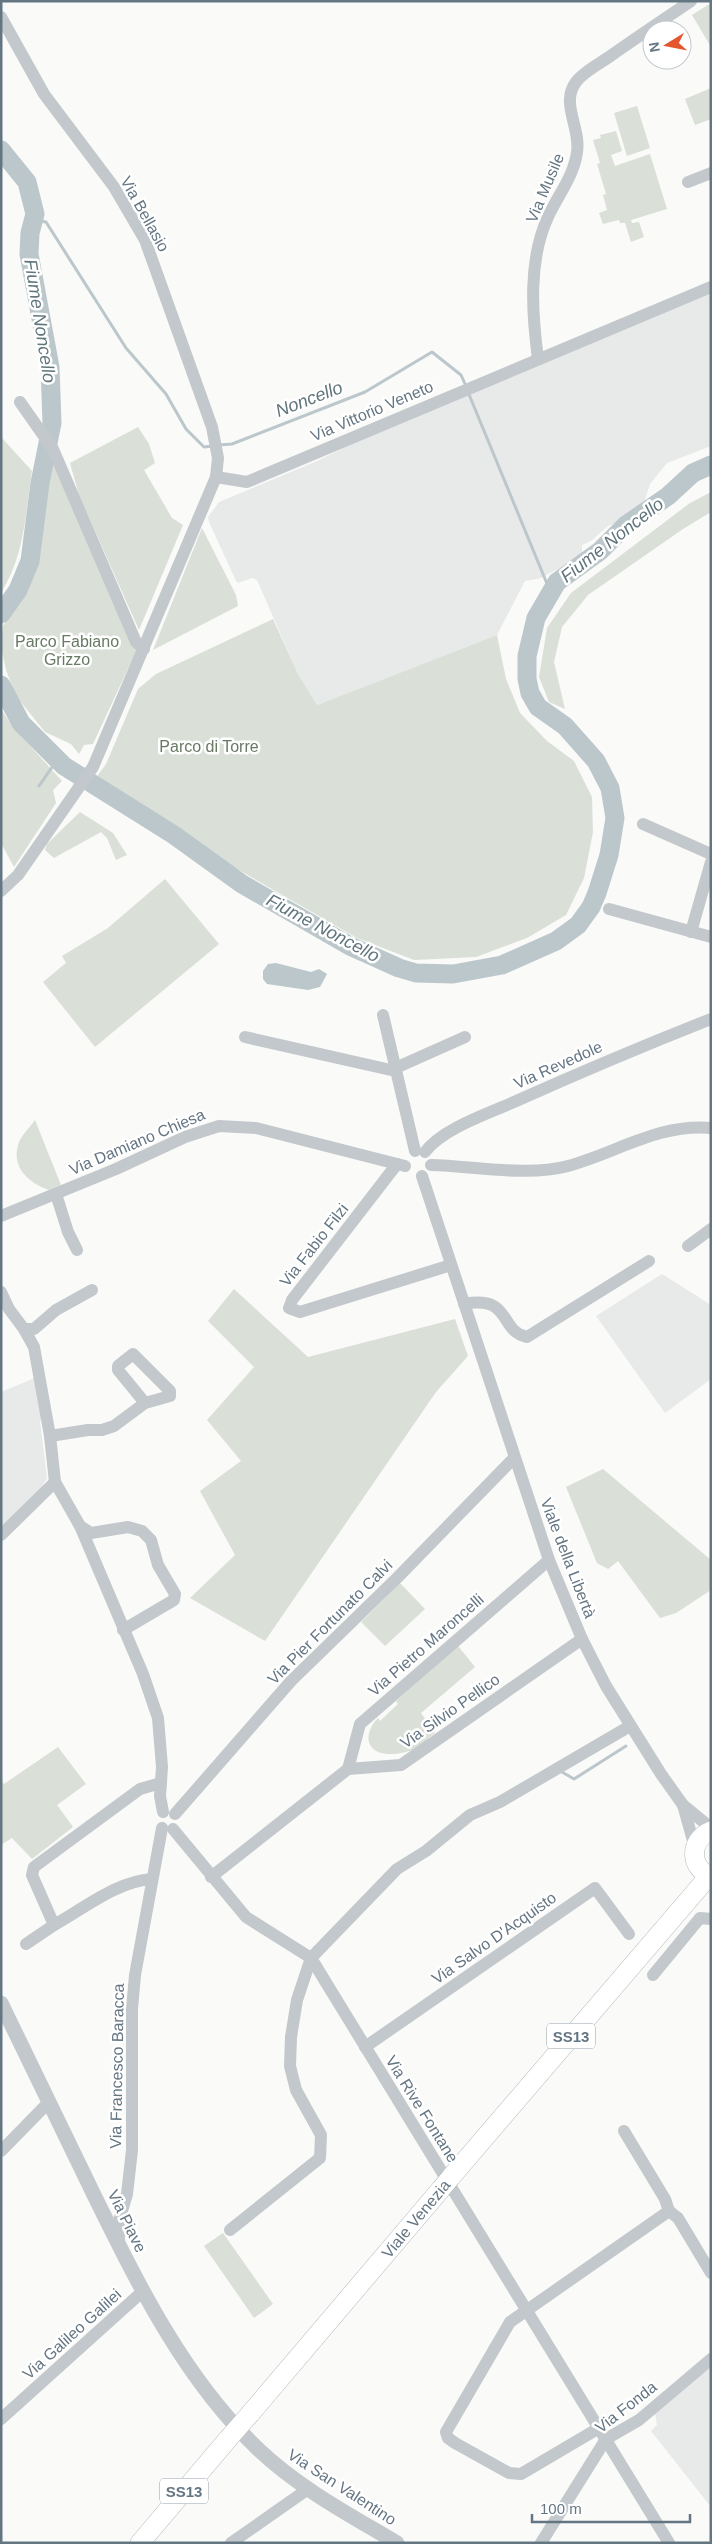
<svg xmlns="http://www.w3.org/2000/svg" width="712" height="2544" font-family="Arial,sans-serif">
<rect width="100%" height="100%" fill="#fafaf8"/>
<!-- built -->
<g fill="#e8e9e9">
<polygon points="711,293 711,446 667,463 650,484 642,509 633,511 619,522 608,526 591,541 582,545 582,556 541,578 525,581 497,635 317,705 298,674 257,580 252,578 238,583 236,581 209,522 208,517 219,502 317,461 362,439"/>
<polygon points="662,1274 711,1305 711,1379 665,1413 596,1316"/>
<polygon points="37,1377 44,1417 40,1421 47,1478 41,1488 1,1532 1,1392"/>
<polygon points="708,2368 711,2369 711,2507 651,2431 657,2425 655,2413"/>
</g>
<!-- green -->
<g fill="#dadfd7">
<polygon points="711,3 711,47 692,15"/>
<polygon points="711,88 711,119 695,125 685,99"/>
<polygon points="637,106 650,148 627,156 614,113"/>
<polygon points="616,131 622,151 611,155 615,166 650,154 667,209 631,220 632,223 639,222 644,237 631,242 625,223 620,223 619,220 603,224 599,213 607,210 603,195 606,194 597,164 600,163 593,140 601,138 600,135"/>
<polygon points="138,427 149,444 155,463 144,470 172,518 183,525 139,630 79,495 70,463"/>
<path d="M1,437L32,471C25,515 25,554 1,593Z"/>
<polygon points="51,458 137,649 93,744 84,745 79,754 71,744 45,732 16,696 6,670 1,647 3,626 30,580 37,559"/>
<polygon points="711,492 711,512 683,529 588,595 562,627 554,662 565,709 549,702 539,677 547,628 571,593 690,503"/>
<polygon points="202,528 236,595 238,606 153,650"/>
<polygon points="273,619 298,674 317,705 497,635 506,679 520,713 547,741 574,761 592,797 593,832 584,878 566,915 527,938 476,957 414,960 357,938 232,866 95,779 106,764 138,689 156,674"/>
<polygon points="1,709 12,726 62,781 53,790 56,803 14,867 1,843"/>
<polygon points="80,812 113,833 127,855 116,860 107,838 101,832 54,858 45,850 47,844"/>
<polygon points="165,879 219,944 95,1047 43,982 66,963 62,956 108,928"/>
<path d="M35,1120L61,1185L49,1190C28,1183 10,1166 19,1142C22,1135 30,1127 35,1120Z"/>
<polygon points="234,1289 308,1357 455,1319 468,1356 436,1392 265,1641 190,1598 235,1555 200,1491 241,1461 207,1420 254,1367 208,1321"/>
<polygon points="603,1469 711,1560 711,1590 676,1613 660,1618 618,1561 608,1569 597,1563 566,1487"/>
<polygon points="400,1583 425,1609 385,1646 361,1622"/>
<path d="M458,1646L475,1667L421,1713L435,1733L427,1739L428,1742C417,1749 405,1754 391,1754C366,1755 362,1734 378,1718L380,1721L398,1704L396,1701Z"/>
<polygon points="58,1747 86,1784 57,1805 73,1827 32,1859 12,1838 1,1845 1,1780 4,1784"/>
<polygon points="223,2233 273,2304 254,2318 204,2246"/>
</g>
<!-- water -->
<polygon fill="#bbc7cb" points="276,963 311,972 319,969 327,974 320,987 308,990 267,984 263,979 263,971 268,964"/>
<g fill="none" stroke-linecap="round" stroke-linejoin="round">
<!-- stream -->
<g stroke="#bbc7cb" stroke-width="3">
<polyline points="34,220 46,222 126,348 166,394 186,429 204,447 213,446"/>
<polyline points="468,392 550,591"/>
<polyline points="219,445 232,444 365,392 432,352 461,375 466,386"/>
<polyline points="39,786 57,760"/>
<polyline points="562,1772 574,1779 626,1746"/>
</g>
<!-- river -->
<g stroke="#bbc7cb" stroke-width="19">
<polyline points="1,150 27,182 35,214 30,233 29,254 50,367 52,423 40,483 30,561 18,590 1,614"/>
<polyline points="1,685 21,723 64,766 174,835 242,884 350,946 399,968 416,973 453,974 502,965 556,941 578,925 591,907 597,893 609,855 615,818 610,788 596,761 565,726 538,707 530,693 527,679 527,656 536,618 557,582 600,551 626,525 668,496 693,473 711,465"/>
</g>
<!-- primary casing -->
<g stroke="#b5babe" stroke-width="20">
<g id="primary">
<path d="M711,1831C689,1840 689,1868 711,1876"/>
<polyline points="451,2177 709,1876"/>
<polyline points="250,2414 441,2189"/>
<polyline points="140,2543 228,2439"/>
</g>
</g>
<!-- minor -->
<g stroke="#c3c8cc" stroke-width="12">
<polyline points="1,17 44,94 114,187 145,240 212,427 218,458 216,477 93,767 18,875 1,891"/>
<polyline points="688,182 711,173"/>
<path d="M538,359C532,314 528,260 548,217C558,195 574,176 577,152C581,128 560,103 576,82C583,72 599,64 609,57C636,38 663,20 691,1"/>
<polyline points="20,402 53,449 136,642 144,649"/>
<polyline points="216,477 247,482 711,287"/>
<polyline points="643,824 711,854"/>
<polyline points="609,909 711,937"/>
<polyline points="691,932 711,862"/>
<polyline points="383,1015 415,1151"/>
<polyline points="245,1037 391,1070 465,1037"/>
<path d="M425,1152C442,1129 487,1114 514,1102C579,1073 645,1045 711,1019"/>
<polyline points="397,1164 292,1300 289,1308 300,1312 451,1265"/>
<path d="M431,1165C474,1166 527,1177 568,1166C616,1153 659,1123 711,1128"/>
<polyline points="422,1176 549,1560 582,1639 606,1686 661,1774 683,1805 711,1828"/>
<polyline points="56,1194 68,1232 77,1250"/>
<polyline points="1,1216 116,1169 185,1137 219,1126 256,1128 405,1166"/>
<polyline points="688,1246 711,1229"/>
<polyline points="1,1292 9,1309 24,1329 34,1347 50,1436 55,1482 80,1526 143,1674 158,1718 162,1767 160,1796 163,1812"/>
<path d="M464,1304C513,1295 498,1331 527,1337L649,1261"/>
<polyline points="24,1329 34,1329 56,1310 92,1290"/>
<polyline points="50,1436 88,1430 102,1430 114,1426 145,1403 170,1396 170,1391 133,1354 118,1366 118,1370 145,1403"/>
<polyline points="80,1526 91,1533 128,1527 142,1531 151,1540 158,1565 175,1594 174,1600 123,1630"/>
<polyline points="1,1535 55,1482"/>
<polyline points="348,1769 360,1724 549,1560"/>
<polyline points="683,1805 695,1848"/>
<polyline points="175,1814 291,1681 398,1577 514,1458"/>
<polyline points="173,1829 246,1917 311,1958 669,2543"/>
<polyline points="211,1877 348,1769 401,1765 582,1639"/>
<path d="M54,1925C83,1909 117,1881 152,1879"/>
<polyline points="26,1944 54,1925 32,1875 34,1867 140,1789 161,1783"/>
<polyline points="653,1975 700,1918 711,1919"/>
<polyline points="365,2047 595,1888 629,1934"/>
<polyline points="1,2151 49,2102"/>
<polyline points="669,2211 678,2218 711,2273"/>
<polyline points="230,2230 320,2158 321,2135 296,2090 290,2066 291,2037 297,2000 311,1958 397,1869 426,1851 470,1815 500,1802 630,1726"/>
<polyline points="119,2244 119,2221 127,2194 132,2150 132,2009 135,1975 162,1828"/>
<polyline points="1,2419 142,2292"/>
<polyline points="599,2428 521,2474 509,2473 455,2443 448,2438 446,2432 510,2322 669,2211 665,2199 624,2131"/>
<polyline points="231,2543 308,2489"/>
<polyline points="541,2543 606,2439 639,2420 711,2359"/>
</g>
<!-- tertiary -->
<path stroke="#c3c8cc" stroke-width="15" d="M1,2003C33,2068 64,2133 95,2197C140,2288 185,2380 259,2450C299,2488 350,2515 397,2543"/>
<!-- primary -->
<use href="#primary" stroke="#fff" stroke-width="19"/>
<!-- primary-bridge casing -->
<g stroke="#b5babe" stroke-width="20" stroke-linecap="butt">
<g id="primary-bridge">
<polyline points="441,2189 451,2177"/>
<polyline points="228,2439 250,2414"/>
</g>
</g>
<!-- primary-bridge -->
<use href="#primary-bridge" stroke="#fff" stroke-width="19"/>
</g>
<g text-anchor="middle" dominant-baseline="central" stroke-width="5" stroke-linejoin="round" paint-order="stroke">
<!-- shield labels -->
<g fill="#fff" stroke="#939fa8" stroke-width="1">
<rect x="547" y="2023.5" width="48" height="25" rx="4"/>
<rect x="160" y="2478.5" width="48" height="25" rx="4"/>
</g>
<g font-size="15" font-weight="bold" fill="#657683">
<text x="571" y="2036">SS13</text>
<text x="184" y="2491">SS13</text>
</g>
<!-- street labels -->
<g font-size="16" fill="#657683" stroke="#fff">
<text transform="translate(545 188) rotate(-67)">Via Musile</text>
<text transform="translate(145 214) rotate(61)">Via Bellasio</text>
<text transform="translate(372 411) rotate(-23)">Via Vittorio Veneto</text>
<text transform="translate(558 1065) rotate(-24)">Via Revedole</text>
<text transform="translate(137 1142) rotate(-23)">Via Damiano Chiesa</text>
<text transform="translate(314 1245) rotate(-52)">Via Fabio Filzi</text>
<text transform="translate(568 1558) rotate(69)">Viale della Libertà</text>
<text transform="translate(330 1622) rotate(-45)">Via Pier Fortunato Calvi</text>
<text transform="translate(426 1645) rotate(-41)">Via Pietro Maroncelli</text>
<text transform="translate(450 1711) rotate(-35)">Via Silvio Pellico</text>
<text transform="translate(494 1938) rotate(-35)">Via Salvo D'Acquisto</text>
<text transform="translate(117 2066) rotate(-89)">Via Francesco Baracca</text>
<text transform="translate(422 2109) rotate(58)">Via Rive Fontane</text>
<text transform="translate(416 2219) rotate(-50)">Viale Venezia</text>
<text transform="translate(127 2221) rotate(64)">Via Piave</text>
<text transform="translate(72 2334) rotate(-42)">Via Galileo Galilei</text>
<text transform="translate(626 2407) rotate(-38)">Via Fonda</text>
<text transform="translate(342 2487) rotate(33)">Via San Valentino</text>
</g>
<!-- park labels -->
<g font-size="16" fill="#687a64" stroke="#fff">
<text x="67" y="641">Parco Fabiano<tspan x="67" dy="18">Grizzo</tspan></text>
<text x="209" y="746">Parco di Torre</text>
</g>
<!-- water labels -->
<g font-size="18" font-style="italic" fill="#60757c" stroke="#fff">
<text transform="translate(40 321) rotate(81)">Fiume Noncello</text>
<text transform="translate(309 399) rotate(-21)">Noncello</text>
<text transform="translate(612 540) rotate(-38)">Fiume Noncello</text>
<text transform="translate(323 928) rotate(28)">Fiume Noncello</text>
</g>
</g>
<!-- border -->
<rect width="712" height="2544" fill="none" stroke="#657683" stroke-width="5"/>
<!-- north arrow -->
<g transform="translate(667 45) rotate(260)"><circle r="24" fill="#ffffff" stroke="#c1c8cd"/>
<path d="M0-4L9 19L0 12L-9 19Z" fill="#e4572e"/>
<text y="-8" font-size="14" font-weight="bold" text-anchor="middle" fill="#657683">N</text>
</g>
<!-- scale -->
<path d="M532 2514v8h158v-8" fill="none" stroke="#657683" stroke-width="2.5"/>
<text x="540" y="2514" font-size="15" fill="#657683" stroke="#ffffff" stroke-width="4" paint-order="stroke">100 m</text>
</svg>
